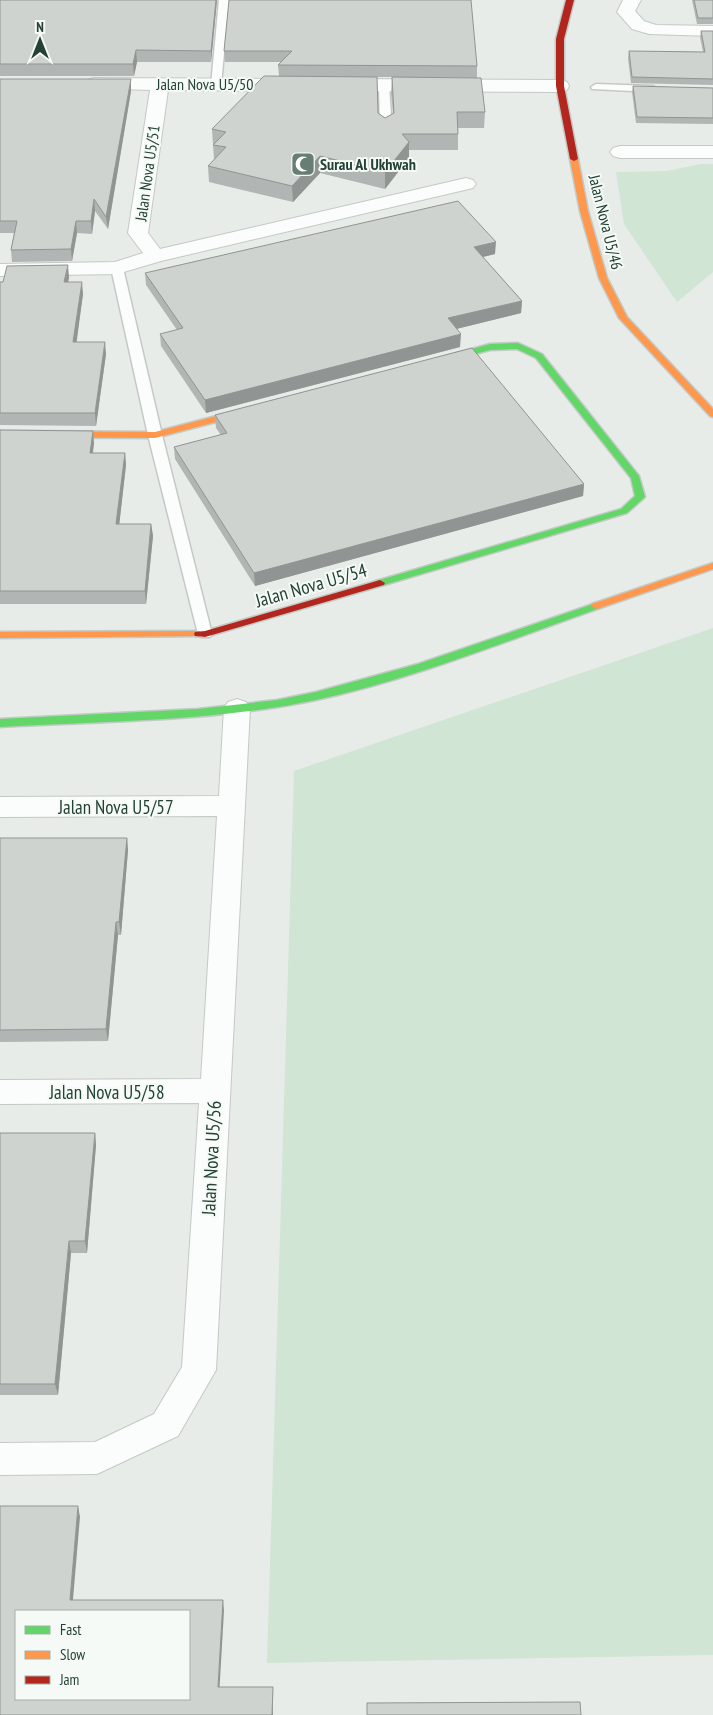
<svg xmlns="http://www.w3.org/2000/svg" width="713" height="1715" font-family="'PT Sans Narrow',sans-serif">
<rect width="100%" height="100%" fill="#e7ece9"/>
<!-- green -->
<g fill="#d0e5d3">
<polygon points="701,164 713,164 713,272 677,302 624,224 616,172 667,171"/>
<polygon points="713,628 713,1655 267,1663 294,771"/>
</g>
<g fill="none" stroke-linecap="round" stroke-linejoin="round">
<!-- lane casing -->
<g stroke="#c4c9c6" stroke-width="3">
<g id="lane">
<polygon points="219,0 229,0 221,85 216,88 211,85"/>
<polygon points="384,83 389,86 392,129 386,132 380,129 379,86"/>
<polygon points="596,84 653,86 658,89 653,92 592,89 591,87"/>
<polygon points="117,264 123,268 162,435 212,634 210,637 200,637 198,634 148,435 111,268"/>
</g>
</g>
<!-- street casing -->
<g stroke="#c4c9c6" stroke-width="2">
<g id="street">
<polygon points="623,0 641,0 635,11 644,21 656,25 713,26 713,36 649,34 632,29 617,12"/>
<polygon points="94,78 293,79 300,81 302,85 300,89 293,91 168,90 148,233 160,249 466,178 473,180 476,184 473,188 161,261 117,274 0,276 0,264 115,262 143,253 128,233 150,90 87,88 85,84 87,80"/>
<polygon points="341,79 560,80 567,82 569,86 567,90 560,92 341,91 334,89 332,85 334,81"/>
<polygon points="620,146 713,146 713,158 620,158 613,156 610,152 613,148"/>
<polygon points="237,699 246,702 250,708 216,1370 178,1436 97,1474 0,1475 0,1443 95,1442 154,1414 182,1367 199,1103 0,1104 0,1080 201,1079 217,816 0,817 0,797 219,796 224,708 228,702"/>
</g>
</g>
<!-- fast casing -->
<g stroke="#c2cac6" stroke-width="3">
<g id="fast">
<polygon points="518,343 542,354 639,476 645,497 627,513 384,585 376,585 375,583 376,581 621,509 635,496 631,478 536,358 517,349 490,350 438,364 434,361 435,359 490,344"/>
<path d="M596,603L601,606L600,608C506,641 413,679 316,700C212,722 105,721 0,727V719L198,709L277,700L316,692L418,664Z"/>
</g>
</g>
<!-- slow casing -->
<g stroke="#c2cac6" stroke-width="3">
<g id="slow">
<polygon points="571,157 578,159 588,211 607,278 627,317 713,409 713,417 710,416 619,318 599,278 580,211 570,159"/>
<polygon points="251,407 254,408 254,412 155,438 0,437 0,431 155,432"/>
<polygon points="713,563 713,569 600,608 596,609 591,606 592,604"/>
<polygon points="199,631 204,634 203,636 0,638 0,632"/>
</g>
</g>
<!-- jam casing -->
<g stroke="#c2cac6" stroke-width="3">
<g id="jam">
<polygon points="566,0 574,0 564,39 564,86 578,159 574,161 570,159 556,86 556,39"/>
<polygon points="380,580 385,583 384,585 205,637 195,636 194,634 195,632 205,631"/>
</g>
</g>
<!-- lane -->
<use href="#lane" fill="#fbfcfc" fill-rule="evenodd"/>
<!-- street -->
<use href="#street" fill="#fbfcfc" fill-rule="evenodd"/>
<!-- fast -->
<use href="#fast" fill="#63d668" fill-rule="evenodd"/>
<!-- slow -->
<use href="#slow" fill="#ff974d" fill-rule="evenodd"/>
<!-- jam -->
<use href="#jam" fill="#b3261e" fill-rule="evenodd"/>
</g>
<!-- wall -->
<g fill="#b1b5b3" fill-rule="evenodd">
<polygon points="0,0 217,0 211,62 137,62 134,76 0,76"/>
<path d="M229,0L477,66V78L435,77L485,112L484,128H458V150H409V158L385,189L320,173L293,202L209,182L208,166L214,160L212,129L279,76L278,65L281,62H225L224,51ZM377,77H392L391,93L393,114L385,118L378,113Z"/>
<polygon points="692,0 713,0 713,24 697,24"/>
<polygon points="701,31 713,31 713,85 631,83 628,58 629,51 703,52 700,37"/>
<polygon points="0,79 131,91 108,229 95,211 92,234 77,233 72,261 12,262 11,250 14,233 0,233"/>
<polygon points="633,86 713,88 713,124 636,123 632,92"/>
<polygon points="495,254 483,257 522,301 521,313 456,329 460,347 206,413 161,346 160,334 177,330 146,285 145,273"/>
<polygon points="69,277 68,282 83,294 76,342 106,354 96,426 0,425 0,282"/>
<polygon points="215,415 584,484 583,496 255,586 175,459 174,447 221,435 216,428"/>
<polygon points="0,430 94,443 93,453 125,453 126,465 119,524 151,524 153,536 146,604 0,604"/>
<polygon points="0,838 127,838 128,850 121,935 118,935 108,1041 0,1042"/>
<polygon points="0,1133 95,1133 96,1145 87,1253 71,1253 58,1395 0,1395"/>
</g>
<!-- shaded-wall -->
<g fill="#909492">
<polygon points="216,0 217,0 211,62 211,51"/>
<polygon points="136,50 137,62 134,76 133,64"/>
<polygon points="131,79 131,91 108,229 106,217"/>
<polygon points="409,142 409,158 385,189 385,172"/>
<polygon points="320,156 320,173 293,202 292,186"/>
<polygon points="94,199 95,211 92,234 91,221"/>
<polygon points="76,221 77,233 72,261 71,249"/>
<polygon points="496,242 495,254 474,259 474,247"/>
<polygon points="68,265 69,277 66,294 64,282"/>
<polygon points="82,282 83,294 75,354 73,342"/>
<polygon points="522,301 521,313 448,331 448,318"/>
<polygon points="461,334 460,347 206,413 205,400"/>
<polygon points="105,342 106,354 96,426 95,413"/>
<polygon points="93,431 94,443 91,465 90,453"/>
<polygon points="125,453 126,465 118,536 116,524"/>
<polygon points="584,484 583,496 255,586 254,573"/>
<polygon points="151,524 153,536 146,604 145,591"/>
<polygon points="127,838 128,850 121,935 119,922"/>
<polygon points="116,922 118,935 108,1041 106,1029"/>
<polygon points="95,1133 96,1145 87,1253 85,1241"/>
<polygon points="69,1241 71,1253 58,1395 55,1384"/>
<polygon points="78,1506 80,1517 72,1611 70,1600"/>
<polygon points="223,1600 224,1611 219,1697 218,1687"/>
<polygon points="273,1687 273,1715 272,1715"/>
</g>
<!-- building -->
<g fill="#ced3d0" stroke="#909492" fill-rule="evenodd">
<polygon points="0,0 216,0 211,51 136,50 133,64 0,64"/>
<polygon points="229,0 471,0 477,66 278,65 292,51 224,51"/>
<polygon points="694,0 713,0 713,18 698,18"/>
<polygon points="701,31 713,31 713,79 632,77 629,51 705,52"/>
<polygon points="264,76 377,77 378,113 385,118 394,113 392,77 481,78 485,112 457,112 458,134 402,134 409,142 385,172 320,156 292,186 208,166 226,147 213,145 226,132 212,129"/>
<polygon points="0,79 131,79 106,217 94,199 91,221 76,221 71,249 11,250 17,221 0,221"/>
<polygon points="633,86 713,88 713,118 637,117"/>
<polygon points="458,201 496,242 474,247 522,301 448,318 461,334 205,400 160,334 183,328 145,273"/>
<polygon points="68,265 64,282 82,282 73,342 105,342 95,413 0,413 0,282 3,282 7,266"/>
<polygon points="472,348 584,484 254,573 174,447 227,433 215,415"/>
<polygon points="0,430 93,431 90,453 125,453 116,524 151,524 145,591 0,591"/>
<polygon points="0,838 127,838 119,922 116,922 106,1029 0,1030"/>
<polygon points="0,1133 95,1133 85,1241 69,1241 55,1384 0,1384"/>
<path d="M0,1506H78L70,1600H223L218,1687H273L272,1715H0ZM16,1611H189V1699H16Z"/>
<polygon points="580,1702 581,1715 367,1715 367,1703"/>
</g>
<!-- icons -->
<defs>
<g id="mosque-square" transform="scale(1.25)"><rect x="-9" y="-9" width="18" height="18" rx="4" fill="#687d73" stroke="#f6faf7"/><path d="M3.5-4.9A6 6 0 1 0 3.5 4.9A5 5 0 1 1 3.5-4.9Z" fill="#fff"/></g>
</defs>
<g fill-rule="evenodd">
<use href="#mosque-square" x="303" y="164"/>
</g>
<g text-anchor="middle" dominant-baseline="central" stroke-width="4" stroke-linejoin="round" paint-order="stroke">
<!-- far-street labels -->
<g font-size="16" fill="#234134" stroke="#f6faf7">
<text x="205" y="84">Jalan Nova U5/50</text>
<text transform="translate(147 173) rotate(-82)">Jalan Nova U5/51</text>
<text transform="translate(606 222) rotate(76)">Jalan Nova U5/46</text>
</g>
<!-- far-poi labels -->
<g font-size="16" font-weight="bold" fill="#234134" stroke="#f6faf7" text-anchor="start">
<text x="320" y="164">Surau Al Ukhwah</text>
</g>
<!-- street labels -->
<g font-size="19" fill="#234134" stroke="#f6faf7">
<text transform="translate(311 585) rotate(-16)">Jalan Nova U5/54</text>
<text x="116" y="807">Jalan Nova U5/57</text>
<text x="107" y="1092">Jalan Nova U5/58</text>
<text transform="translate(211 1158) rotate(-87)">Jalan Nova U5/56</text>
</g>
</g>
<!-- legend -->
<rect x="15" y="1610" width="175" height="90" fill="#f6faf7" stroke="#a2b0a9"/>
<rect x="25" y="1626" width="25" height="8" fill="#63d668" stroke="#a2b0a9"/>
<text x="60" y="1635" font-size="15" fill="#234134">Fast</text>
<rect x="25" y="1651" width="25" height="8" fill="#ff974d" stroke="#a2b0a9"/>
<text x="60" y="1660" font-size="15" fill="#234134">Slow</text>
<rect x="25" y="1676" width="25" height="8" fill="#b3261e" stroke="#a2b0a9"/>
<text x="60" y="1685" font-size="15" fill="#234134">Jam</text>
<!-- north arrow -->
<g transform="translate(40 40)" stroke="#f6faf7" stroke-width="4" paint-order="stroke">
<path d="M0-4L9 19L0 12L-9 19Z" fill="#234134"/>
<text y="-8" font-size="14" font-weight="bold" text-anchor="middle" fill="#234134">N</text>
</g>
</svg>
